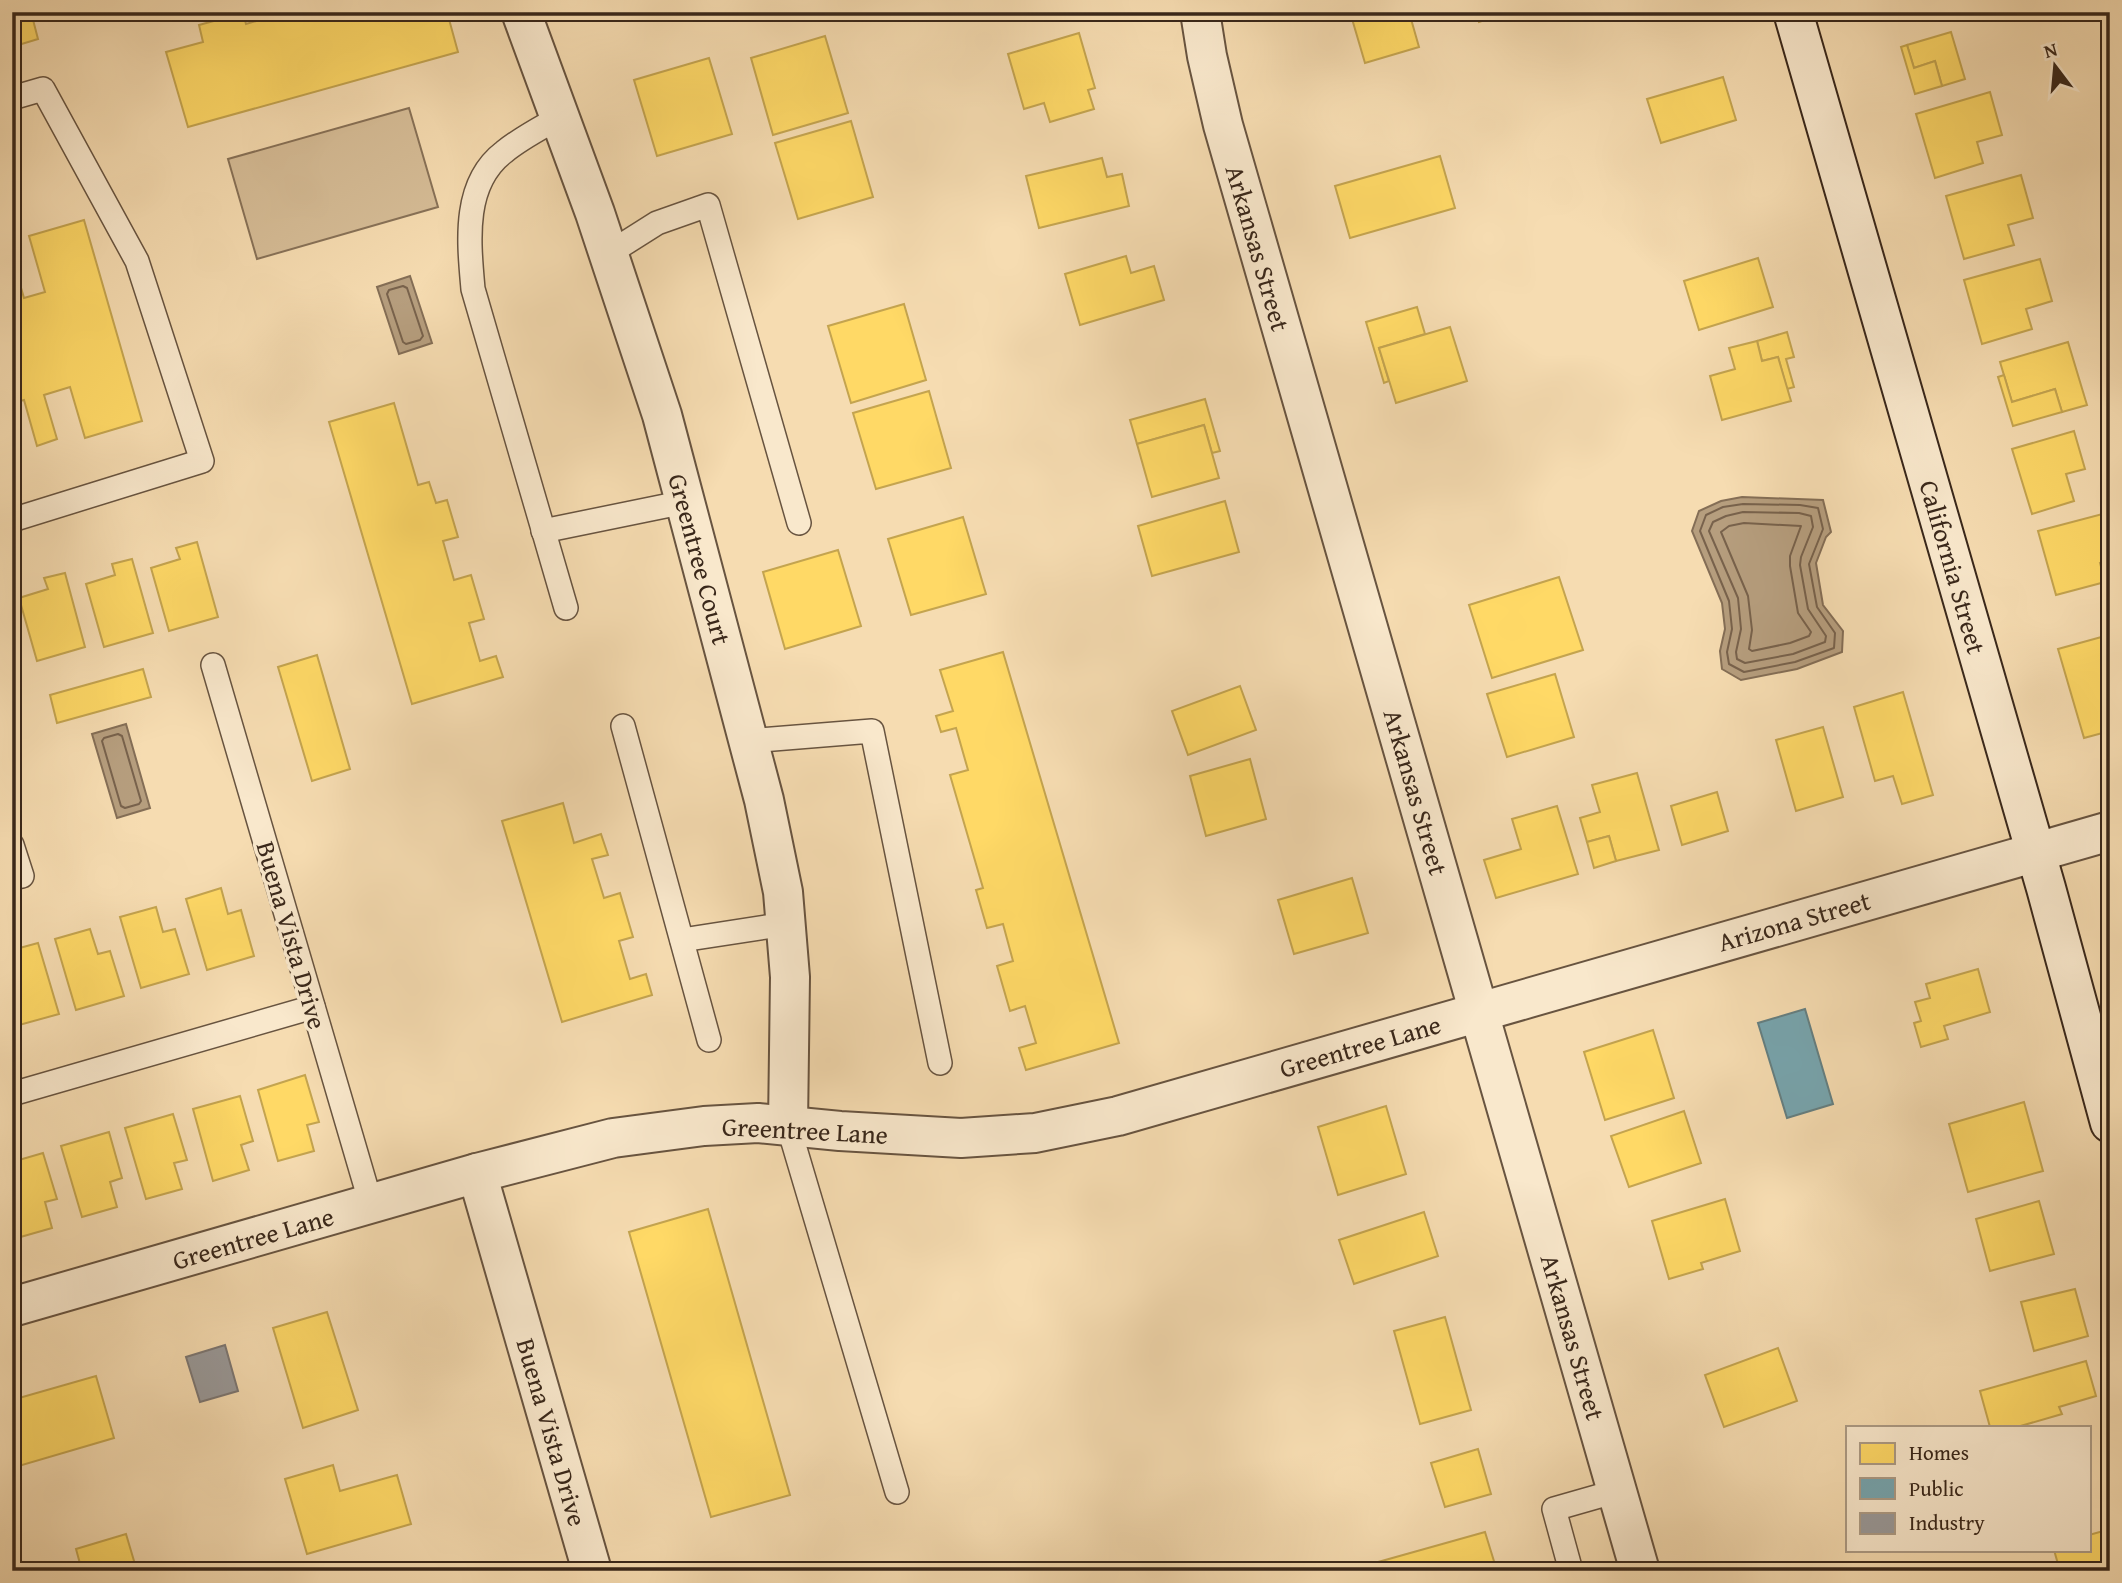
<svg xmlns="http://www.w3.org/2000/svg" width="2122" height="1583" font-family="'Gentium Book Plus',serif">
<rect width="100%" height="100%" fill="#f6dcb1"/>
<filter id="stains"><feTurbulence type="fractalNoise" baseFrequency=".00286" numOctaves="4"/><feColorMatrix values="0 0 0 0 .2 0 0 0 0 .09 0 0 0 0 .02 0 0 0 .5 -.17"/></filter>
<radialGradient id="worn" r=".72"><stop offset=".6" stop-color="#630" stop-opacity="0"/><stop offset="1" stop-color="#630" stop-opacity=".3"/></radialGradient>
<!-- green -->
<polygon fill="#d6bd97" stroke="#887258" stroke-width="2" points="409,108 438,207 257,259 228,159"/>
<!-- water -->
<g fill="#b69e7e" stroke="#846e56" stroke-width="2">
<polygon points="410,276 432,343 399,354 377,287"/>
<polygon points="1742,497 1823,500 1831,532 1826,537 1816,563 1823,605 1843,631 1842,652 1797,669 1741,680 1722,669 1720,651 1725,629 1722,603 1692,531 1699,511 1721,501"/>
<polygon points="126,724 150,808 117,818 92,734"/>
</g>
<!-- homes -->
<g fill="#ffd966" stroke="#c4a44f" stroke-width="2">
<polygon points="12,12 31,12 38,39 12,47"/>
<polygon points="287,12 447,12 458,52 188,127 166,52 203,42 199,25 243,13 246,24"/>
<polygon points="1350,12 1409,12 1419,47 1365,63"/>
<polygon points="1476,12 1509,12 1479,22"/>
<polygon points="1951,32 1965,79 1942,86 1935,61 1914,68 1907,45"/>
<polygon points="1079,33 1095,88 1088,90 1094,109 1050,122 1044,103 1024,109 1008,54"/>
<polygon points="825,36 848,113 773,135 751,58"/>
<polygon points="1907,45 1914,68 1935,61 1942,86 1915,94 1901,47"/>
<polygon points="709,58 732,134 657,156 634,80"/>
<polygon points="1723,77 1736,120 1661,143 1647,99"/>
<polygon points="1990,92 2002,135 1977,142 1983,163 1935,178 1916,114"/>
<polygon points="851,121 873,197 798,219 775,143"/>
<polygon points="1440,156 1455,208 1350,238 1335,186"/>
<polygon points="1102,158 1107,177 1122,174 1129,206 1039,228 1026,176"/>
<polygon points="2021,175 2033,218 2008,225 2014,245 1964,259 1946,196"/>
<polygon points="84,220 142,421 85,438 70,387 44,395 57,439 37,446 24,400 12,403 12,257 24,298 45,292 29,236"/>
<polygon points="1126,256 1131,273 1154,266 1164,300 1080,325 1065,274"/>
<polygon points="1758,258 1773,307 1699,330 1684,281"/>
<polygon points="2040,259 2052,301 2026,309 2032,329 1982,344 1964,280"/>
<polygon points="904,304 926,380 851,403 828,326"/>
<polygon points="1417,307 1425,334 1379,348 1389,381 1384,383 1366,322"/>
<polygon points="1450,327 1467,381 1396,403 1379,348"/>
<polygon points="1787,332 1794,357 1786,359 1794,387 1787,389 1778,357 1762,361 1757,341"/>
<polygon points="1757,341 1762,361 1778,357 1791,401 1722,420 1710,376 1735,369 1729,348"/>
<polygon points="2068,342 2087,405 2062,412 2055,389 2012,402 2000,362"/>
<polygon points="2004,375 2012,402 2055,389 2062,412 2013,426 1998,377"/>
<polygon points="929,391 951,468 876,489 853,413"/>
<polygon points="1205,399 1220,451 1212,453 1204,425 1137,444 1130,420"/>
<polygon points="394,403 418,485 429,482 436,503 447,500 458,537 443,541 454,580 471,575 484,619 469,623 480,661 496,656 503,677 412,704 329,422"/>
<polygon points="1204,425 1219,478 1152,497 1137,444"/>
<polygon points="2074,431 2085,469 2066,474 2074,501 2032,514 2012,449"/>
<polygon points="1225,501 1239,552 1152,576 1138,526"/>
<polygon points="2110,512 2110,560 2100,563 2105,582 2056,595 2038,531"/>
<polygon points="963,517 986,594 911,615 888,539"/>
<polygon points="197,542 218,617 169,631 151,568 180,559 176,548"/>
<polygon points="838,550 861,626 785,649 763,572"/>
<polygon points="132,559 153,633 104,647 86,584 115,575 112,564"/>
<polygon points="65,573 85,647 37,661 19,598 48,589 44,578"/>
<polygon points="1559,577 1583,650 1492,678 1469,605"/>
<polygon points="2105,636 2110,653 2110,731 2084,738 2058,649"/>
<polygon points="1003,652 1119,1043 1026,1070 1019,1048 1036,1043 1025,1006 1010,1011 997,966 1013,961 1003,924 987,928 976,890 983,888 950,775 968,770 956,728 941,732 936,716 953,711 940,670"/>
<polygon points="317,655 350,769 312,781 278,667"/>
<polygon points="143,669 151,697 57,723 50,695"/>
<polygon points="1555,674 1574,737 1507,757 1487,694"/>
<polygon points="1240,686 1256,730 1188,755 1172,711"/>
<polygon points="1903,692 1933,795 1902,804 1893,776 1875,781 1854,707"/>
<polygon points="1823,727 1843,797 1796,811 1776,740"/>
<polygon points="1250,759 1266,819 1206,836 1190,776"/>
<polygon points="1637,773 1659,850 1616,861 1609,836 1587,842 1580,818 1600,812 1592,785"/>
<polygon points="1717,792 1728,831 1682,845 1671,806"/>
<polygon points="563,803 574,843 601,834 608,855 592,859 604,898 620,893 633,937 619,941 630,979 646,974 652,995 562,1022 502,821"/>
<polygon points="1557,806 1578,874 1496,898 1484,860 1521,849 1512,819"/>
<polygon points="1609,836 1616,861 1594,868 1587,842"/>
<polygon points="1352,878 1368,933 1294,954 1278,900"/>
<polygon points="221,888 228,914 241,910 254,956 207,970 186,899"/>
<polygon points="156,907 163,932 175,929 189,974 141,988 120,917"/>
<polygon points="90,929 98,954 110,951 124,996 76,1010 55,939"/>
<polygon points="38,943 59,1014 12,1027 12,950"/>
<polygon points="1978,969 1990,1012 1944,1026 1948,1039 1921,1047 1914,1023 1921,1021 1915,1002 1930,998 1926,984"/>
<polygon points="1653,1030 1674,1098 1605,1120 1584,1052"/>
<polygon points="305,1075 319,1122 307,1125 314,1151 278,1161 258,1090"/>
<polygon points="240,1096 253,1141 241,1145 249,1170 213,1181 193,1109"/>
<polygon points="2024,1102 2043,1171 1968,1192 1949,1124"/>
<polygon points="1386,1106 1406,1174 1338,1195 1318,1127"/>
<polygon points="1684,1111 1701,1163 1629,1187 1611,1136"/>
<polygon points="173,1114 187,1160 174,1163 182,1189 146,1199 125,1128"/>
<polygon points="109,1132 122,1178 110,1182 117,1207 82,1217 61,1146"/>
<polygon points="43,1153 57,1199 45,1202 52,1228 17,1238 12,1223 12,1162"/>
<polygon points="1725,1199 1740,1251 1701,1263 1703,1269 1669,1279 1652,1221"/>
<polygon points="2039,1201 2054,1254 1990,1271 1976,1219"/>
<polygon points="708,1209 790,1495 711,1517 629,1232"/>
<polygon points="1424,1212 1438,1256 1354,1284 1339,1240"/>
<polygon points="2075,1289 2088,1336 2034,1351 2021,1302"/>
<polygon points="327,1312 358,1410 303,1428 273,1328"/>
<polygon points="1445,1317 1471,1410 1420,1424 1394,1331"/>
<polygon points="1778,1348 1797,1401 1724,1427 1705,1375"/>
<polygon points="2086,1361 2096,1396 2059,1407 2062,1414 2017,1427 1990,1427 1980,1391"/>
<polygon points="96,1376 114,1438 12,1468 12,1400"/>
<polygon points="1478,1449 1491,1494 1445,1507 1431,1463"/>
<polygon points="333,1465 340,1491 397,1475 411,1524 307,1554 285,1479"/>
<polygon points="2110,1529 2110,1571 2060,1571 2054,1550 2089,1550 2089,1535"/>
<polygon points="1485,1532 1497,1571 1373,1571 1371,1564"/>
<polygon points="126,1534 137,1571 82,1571 76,1549"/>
</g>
<!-- public -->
<polygon fill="#76a5af" stroke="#647f82" stroke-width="2" points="1805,1009 1833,1104 1787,1118 1758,1023"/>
<!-- industry -->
<polygon fill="#999" stroke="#7c7773" stroke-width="2" points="225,1345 238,1391 200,1402 186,1357"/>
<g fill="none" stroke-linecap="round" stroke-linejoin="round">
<!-- shore -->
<g stroke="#78624c" stroke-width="2">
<polygon points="403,286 407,288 423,336 420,340 406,344 403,342 387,294 389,290"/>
<polygon points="1743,504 1800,505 1818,508 1823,529 1809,564 1817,607 1835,633 1834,648 1795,662 1744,672 1729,664 1727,652 1732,629 1729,601 1700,531 1706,515 1723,507"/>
<polygon points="1743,512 1799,513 1811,516 1813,527 1801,557 1800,565 1808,609 1826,636 1825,642 1793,654 1745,663 1737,659 1736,652 1741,629 1738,598 1709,531 1713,522 1726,516"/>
<polygon points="1744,523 1801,526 1790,556 1790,566 1798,613 1811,632 1809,636 1790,643 1752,651 1749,649 1752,630 1748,596 1721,532 1729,526"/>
<polygon points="118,734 122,736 141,801 139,804 125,808 121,806 102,741 104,738"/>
</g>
<!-- lane casing -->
<g stroke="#685440" stroke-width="26">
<g id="lane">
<polyline points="12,98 43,89 137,261 202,461 12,520"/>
<path d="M560,117C541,128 521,138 504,152C462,184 469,243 473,289L566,608"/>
<polyline points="608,254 657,223 708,205 799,523"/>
<polyline points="543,531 685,502"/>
<polyline points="213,665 371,1204"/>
<polyline points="623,726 709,1040"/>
<polyline points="748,741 872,731 940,1063"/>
<polyline points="12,845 22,876 12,878"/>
<polyline points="682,940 786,924"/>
<polyline points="12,1094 313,1007"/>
<polyline points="788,1125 897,1492"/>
<polyline points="1571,1571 1554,1509 1617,1491"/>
</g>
</g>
<!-- street casing -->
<g stroke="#685440" stroke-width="42">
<g id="street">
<polyline points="521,12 595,213 662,415 764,800 783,892 790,977 788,1125"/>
<polyline points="1200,12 1207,56 1223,125 1640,1571"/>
<polyline points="477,1173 592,1571"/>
<polyline points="12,1307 477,1173 613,1138 704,1126 758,1123 840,1131 961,1138 1035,1133 1118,1116 2110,831"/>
</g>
</g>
<!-- secondary casing -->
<g stroke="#39271a" stroke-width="42">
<polyline id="secondary" points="1793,12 2046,888 2110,1123"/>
</g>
<!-- lane -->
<use href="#lane" stroke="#f9e8cc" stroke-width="23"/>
<!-- street -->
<use href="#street" stroke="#f9e8cc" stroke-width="38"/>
<!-- secondary -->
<use href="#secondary" stroke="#f9e8cc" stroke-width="38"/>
</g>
<g text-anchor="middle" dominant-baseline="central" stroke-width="7" stroke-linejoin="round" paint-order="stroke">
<!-- street labels -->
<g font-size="26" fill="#39271a" stroke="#f9e8cc">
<text transform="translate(1258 248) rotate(74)">Arkansas Street</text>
<text transform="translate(700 559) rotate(75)">Greentree Court</text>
<text transform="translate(1953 567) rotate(74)">California Street</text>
<text transform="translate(1416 792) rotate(74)">Arkansas Street</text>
<text transform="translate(1794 921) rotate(-16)">Arizona Street</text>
<text transform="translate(292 935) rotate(74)">Buena Vista Drive</text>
<text transform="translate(1360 1046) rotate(-16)">Greentree Lane</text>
<text transform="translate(805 1130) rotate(3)">Greentree Lane</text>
<text transform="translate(253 1238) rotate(-16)">Greentree Lane</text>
<text transform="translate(1573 1337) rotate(74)">Arkansas Street</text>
<text transform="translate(552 1432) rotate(74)">Buena Vista Drive</text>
</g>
</g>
<!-- margin -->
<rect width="2122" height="1583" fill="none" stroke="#f6dcb1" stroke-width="42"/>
<rect x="14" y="14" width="2094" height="1555" fill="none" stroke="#39271a" stroke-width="3.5"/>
<rect x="21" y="21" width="2080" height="1541" fill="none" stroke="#39271a" stroke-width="2"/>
<!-- legend -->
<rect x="1846" y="1426" width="245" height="126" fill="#f9e8cc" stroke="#ac9b85" stroke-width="2"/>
<rect x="1860" y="1443" width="35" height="21" fill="#ffd966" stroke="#ac9b85" stroke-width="2"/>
<text x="1909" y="1460" font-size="21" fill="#39271a">Homes</text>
<rect x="1860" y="1478" width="35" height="21" fill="#76a5af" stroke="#ac9b85" stroke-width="2"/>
<text x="1909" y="1496" font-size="21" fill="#39271a">Public</text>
<rect x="1860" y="1513" width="35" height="21" fill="#999999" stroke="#ac9b85" stroke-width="2"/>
<text x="1909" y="1530" font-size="21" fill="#39271a">Industry</text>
<!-- north arrow -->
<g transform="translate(2055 66) rotate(344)" stroke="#f9e8cc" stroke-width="5" paint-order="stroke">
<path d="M0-5L12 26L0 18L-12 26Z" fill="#39271a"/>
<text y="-10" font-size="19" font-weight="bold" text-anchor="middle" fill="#39271a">N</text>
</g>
<rect width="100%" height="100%" filter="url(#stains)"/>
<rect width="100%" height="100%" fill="url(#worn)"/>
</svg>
